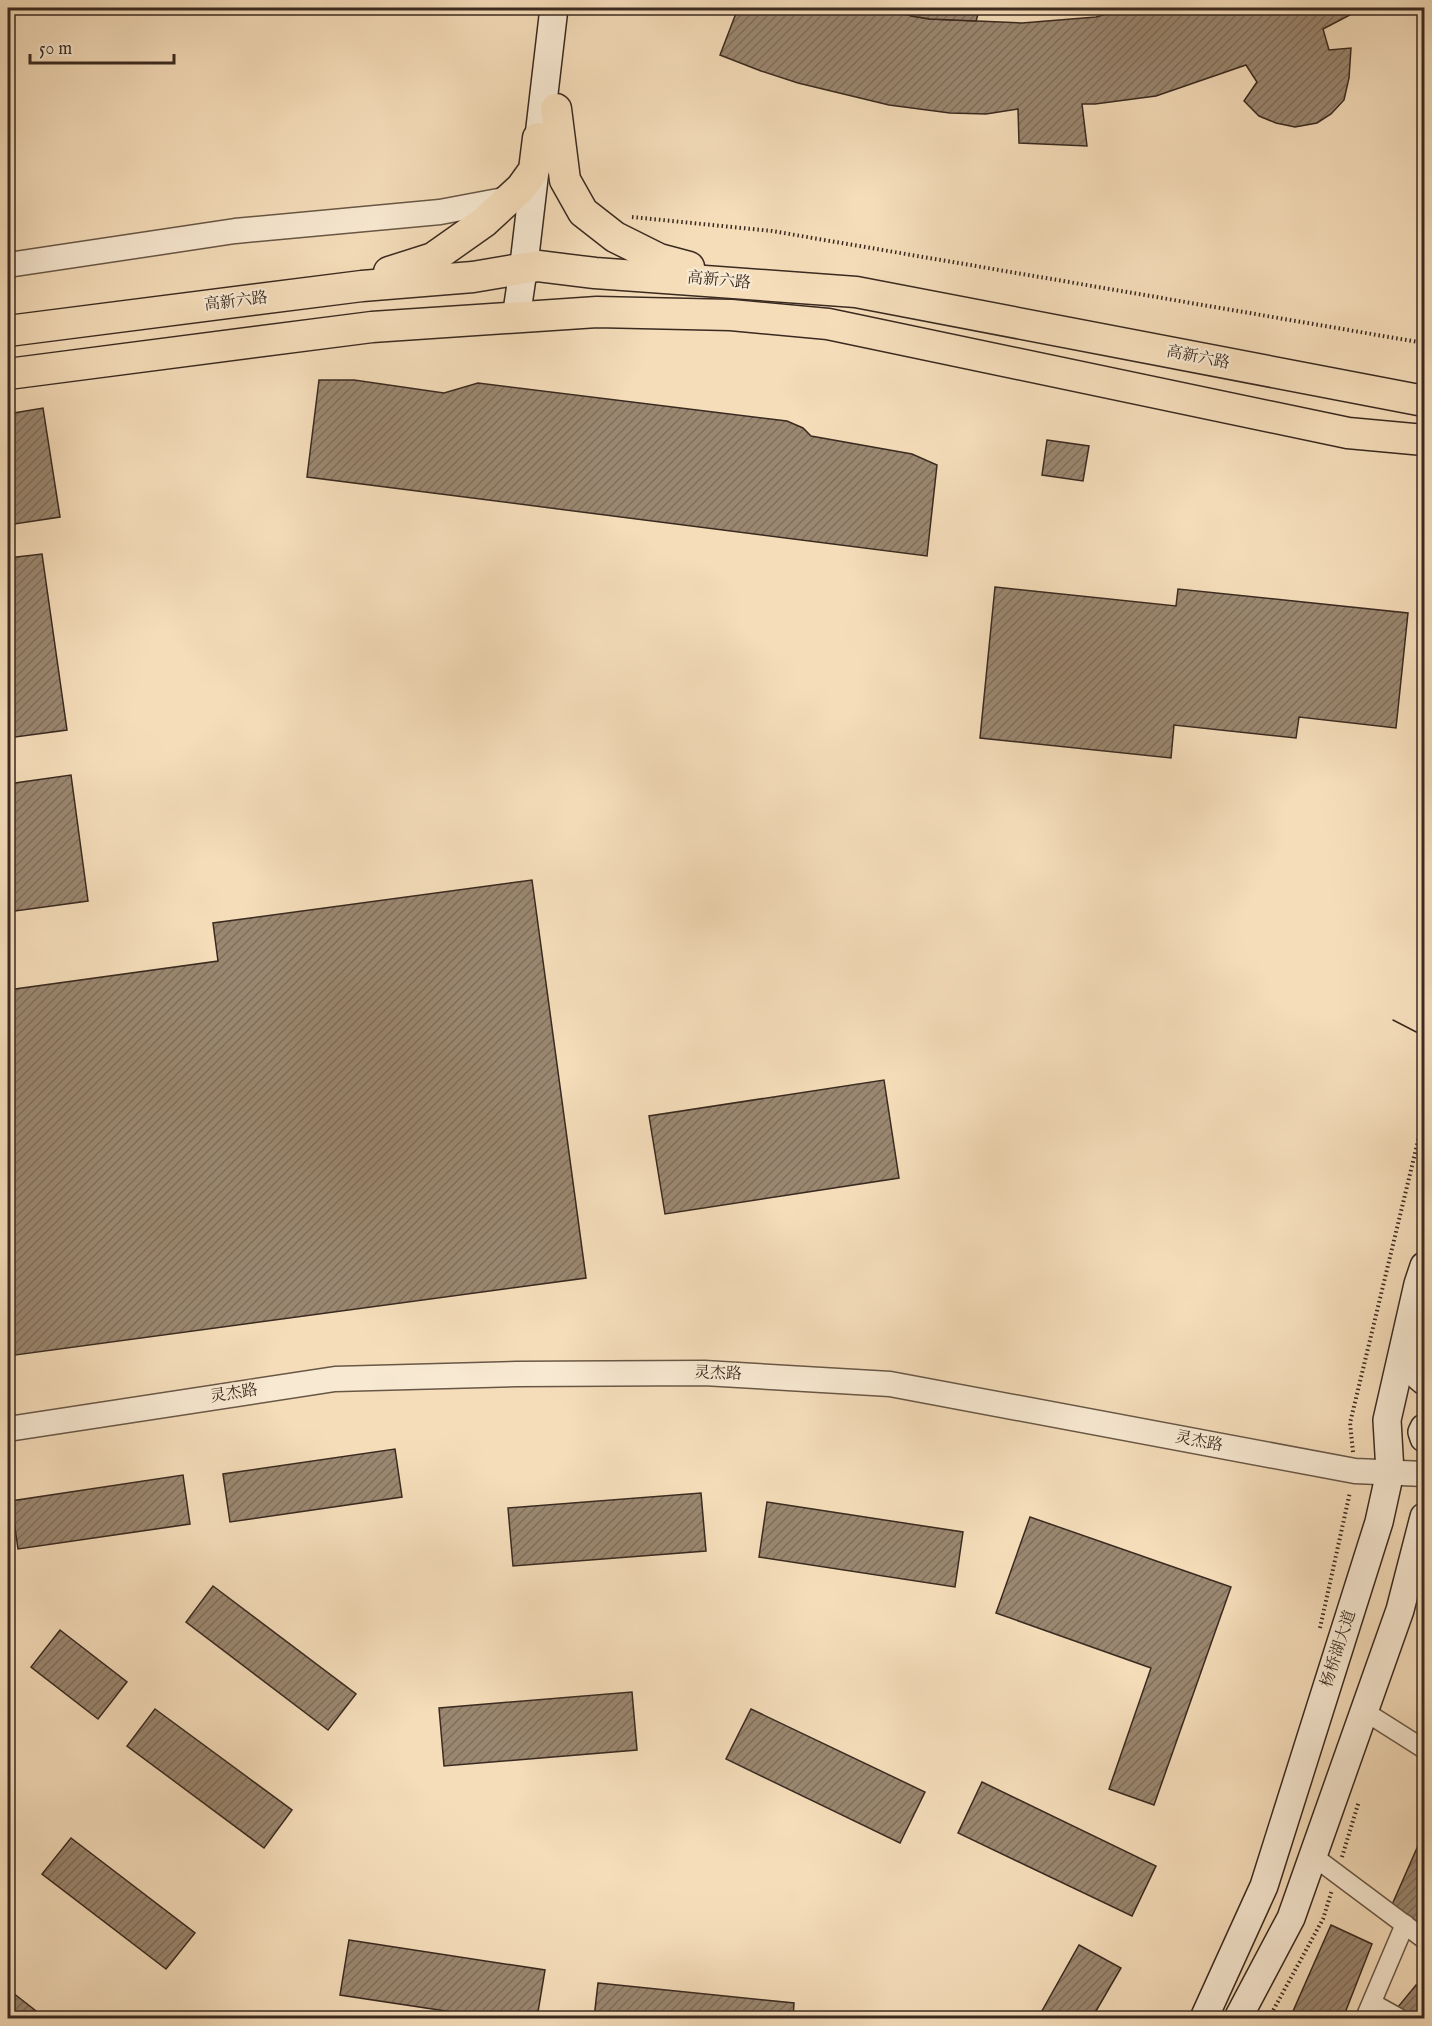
<svg xmlns="http://www.w3.org/2000/svg" width="1432" height="2026" font-family="'IM FELL English','Noto Serif SC',serif">
<defs>
<pattern id="building-hatch" width="6" height="6" patternUnits="userSpaceOnUse" patternTransform="scale(1.5)"><rect width="6" height="6" fill="#9b8770"/><path d="M-1 1l2-2M0 6l6-6M5 7l2-2" fill="none" stroke="#7f6f5c"/></pattern>
</defs>
<rect width="100%" height="100%" fill="#f5ddba"/>
<filter id="stains"><feTurbulence type="fractalNoise" baseFrequency=".00333" numOctaves="4"/><feColorMatrix values="0 0 0 0 .2 0 0 0 0 .09 0 0 0 0 .02 0 0 0 .5 -.17"/></filter>
<radialGradient id="worn" r=".72"><stop offset=".6" stop-color="#630" stop-opacity="0"/><stop offset="1" stop-color="#630" stop-opacity=".3"/></radialGradient>
<!-- building -->
<g fill="url(#building-hatch)" stroke="#3a2a20" stroke-width="1.5">
<polygon points="738,8 868,8 930,19 1022,23 1096,17 1127,8 1363,8 1323,29 1329,50 1351,48 1349,78 1344,100 1331,114 1317,123 1295,127 1276,123 1259,116 1244,101 1257,82 1246,65 1156,96 1095,104 1082,104 1087,146 1019,143 1018,109 986,114 950,113 889,105 798,83 761,71 720,55"/>
<polygon points="910,8 980,8 976,21 930,19 911,16"/>
<polygon points="319,380 354,380 444,393 478,383 787,421 803,428 811,436 912,454 937,465 927,556 307,477"/>
<polygon points="43,408 60,517 8,525 8,414"/>
<polygon points="1047,440 1089,446 1083,481 1042,475"/>
<polygon points="42,554 67,730 8,738 8,558"/>
<polygon points="995,587 1176,606 1178,589 1408,613 1396,728 1299,717 1296,738 1174,725 1171,758 980,738"/>
<polygon points="71,775 88,901 8,912 8,784"/>
<polygon points="532,880 586,1278 8,1356 8,990 218,961 213,923"/>
<polygon points="884,1080 899,1178 665,1214 649,1116"/>
<polygon points="395,1449 402,1497 230,1522 223,1474"/>
<polygon points="183,1475 190,1524 18,1549 11,1501"/>
<polygon points="701,1493 706,1551 513,1566 508,1508"/>
<polygon points="767,1502 963,1532 955,1587 759,1557"/>
<polygon points="1030,1517 1231,1587 1154,1805 1109,1789 1151,1668 996,1613"/>
<polygon points="213,1586 356,1694 328,1730 186,1622"/>
<polygon points="60,1630 127,1682 98,1719 31,1667"/>
<polygon points="632,1692 637,1750 444,1766 439,1708"/>
<polygon points="155,1709 292,1810 264,1848 127,1746"/>
<polygon points="751,1709 925,1792 900,1843 726,1759"/>
<polygon points="982,1782 1156,1866 1132,1916 958,1833"/>
<polygon points="1424,1832 1424,1918 1419,1930 1387,1916"/>
<polygon points="71,1838 195,1933 166,1969 42,1874"/>
<polygon points="1331,1925 1372,1944 1343,2018 1290,2018"/>
<polygon points="349,1940 545,1970 537,2018 492,2018 340,1995"/>
<polygon points="1079,1945 1121,1968 1092,2018 1038,2018"/>
<polygon points="598,1983 794,2003 793,2018 594,2018"/>
<polygon points="1416,1985 1424,1993 1424,2018 1400,2018 1393,2013"/>
<polygon points="8,1989 45,2018 8,2018"/>
</g>
<g fill="none" stroke-linecap="round" stroke-linejoin="round">
<!-- minor casing -->
<g stroke="#695746" stroke-width="21">
<g id="minor">
<polyline points="1364,1711 1424,1749"/>
<polyline points="1313,1856 1424,1939"/>
<polyline points="1372,2003 1399,2018"/>
<polyline points="1365,2018 1405,1924"/>
</g>
</g>
<!-- tertiary casing -->
<g stroke="#695746" stroke-width="27">
<g id="tertiary">
<polyline points="8,265 235,231 440,212 509,199"/>
<polyline points="8,1429 335,1379 517,1374 704,1373 890,1384 1355,1471 1424,1474"/>
</g>
</g>
<!-- secondary casing -->
<g stroke="#3a2a20" stroke-width="30">
<g id="secondary">
<polyline points="516,318 524,264 554,8"/>
<path d="M1410,1339C1410,1355 1411,1372 1424,1381"/>
<polyline points="1424,1428 1422,1432 1424,1438"/>
<polyline points="1204,2018 1264,1886 1379,1522 1390,1472 1387,1420 1418,1284 1424,1266"/>
<polyline points="1238,2018 1291,1918 1400,1610 1424,1517"/>
</g>
</g>
<!-- primary casing -->
<g stroke="#3a2a20" stroke-width="33">
<g id="primary">
<polyline points="556,109 565,180 583,212 615,237 659,259 689,267"/>
<polyline points="389,272 433,258 484,222 521,188 534,170 538,138"/>
<polyline points="8,331 362,286 473,277 538,266 595,273 856,292 1424,401"/>
<polyline points="8,374 372,327 597,312 731,315 828,324 1348,433 1424,440"/>
</g>
</g>
<!-- path -->
<g stroke="#3a2a20" stroke-width="4" stroke-dasharray="1.5 3" stroke-linecap="butt">
<polyline points="632,217 772,231 1424,343"/>
<polyline points="1353,1452 1350,1423 1424,1116"/>
<polyline points="1320,1628 1350,1492"/>
<polyline points="1342,1857 1359,1801"/>
<polyline points="1269,2018 1323,1919 1332,1890"/>
</g>
<!-- minor -->
<use href="#minor" stroke="#f8e9d2" stroke-width="18"/>
<!-- tertiary -->
<use href="#tertiary" stroke="#f8e9d2" stroke-width="24"/>
<!-- secondary -->
<use href="#secondary" stroke="#f8e9d2" stroke-width="27"/>
<!-- primary -->
<use href="#primary" stroke="#f5ddba" stroke-width="30"/>
<!-- tram -->
<polyline stroke="#3a2a20" stroke-width="1.5" points="1393,1020 1424,1036"/>
</g>
<g text-anchor="middle" dominant-baseline="central" stroke-width="4.5" stroke-linejoin="round" paint-order="stroke">
<!-- street labels -->
<g font-size="16" fill="#3a2a20" stroke="#f8e9d2">
<text transform="translate(719 281) rotate(5)">高新六路</text>
<text transform="translate(236 302) rotate(-7)">高新六路</text>
<text transform="translate(1198 358) rotate(11)">高新六路</text>
<text transform="translate(718 1374) rotate(2)">灵杰路</text>
<text transform="translate(234 1394) rotate(-9)">灵杰路</text>
<text transform="translate(1199 1442) rotate(11)">灵杰路</text>
<text transform="translate(1339 1649) rotate(-72)">杨桥湖大道</text>
</g>
</g>
<!-- margin -->
<rect width="1432" height="2026" fill="none" stroke="#f5ddba" stroke-width="30"/>
<rect x="9" y="9" width="1414" height="2008" fill="none" stroke="#3a2a20" stroke-width="3"/>
<rect x="15" y="15" width="1402" height="1996" fill="none" stroke="#3a2a20" stroke-width="1.5"/>
<!-- scale -->
<path d="M30 54v9h144v-9" fill="none" stroke="#3a2a20" stroke-width="3"/>
<text x="39" y="54" font-size="18" fill="#3a2a20" stroke="#f8e9d2" stroke-width="4.5" paint-order="stroke">50 m</text>
<rect width="100%" height="100%" filter="url(#stains)"/>
<rect width="100%" height="100%" fill="url(#worn)"/>
</svg>
